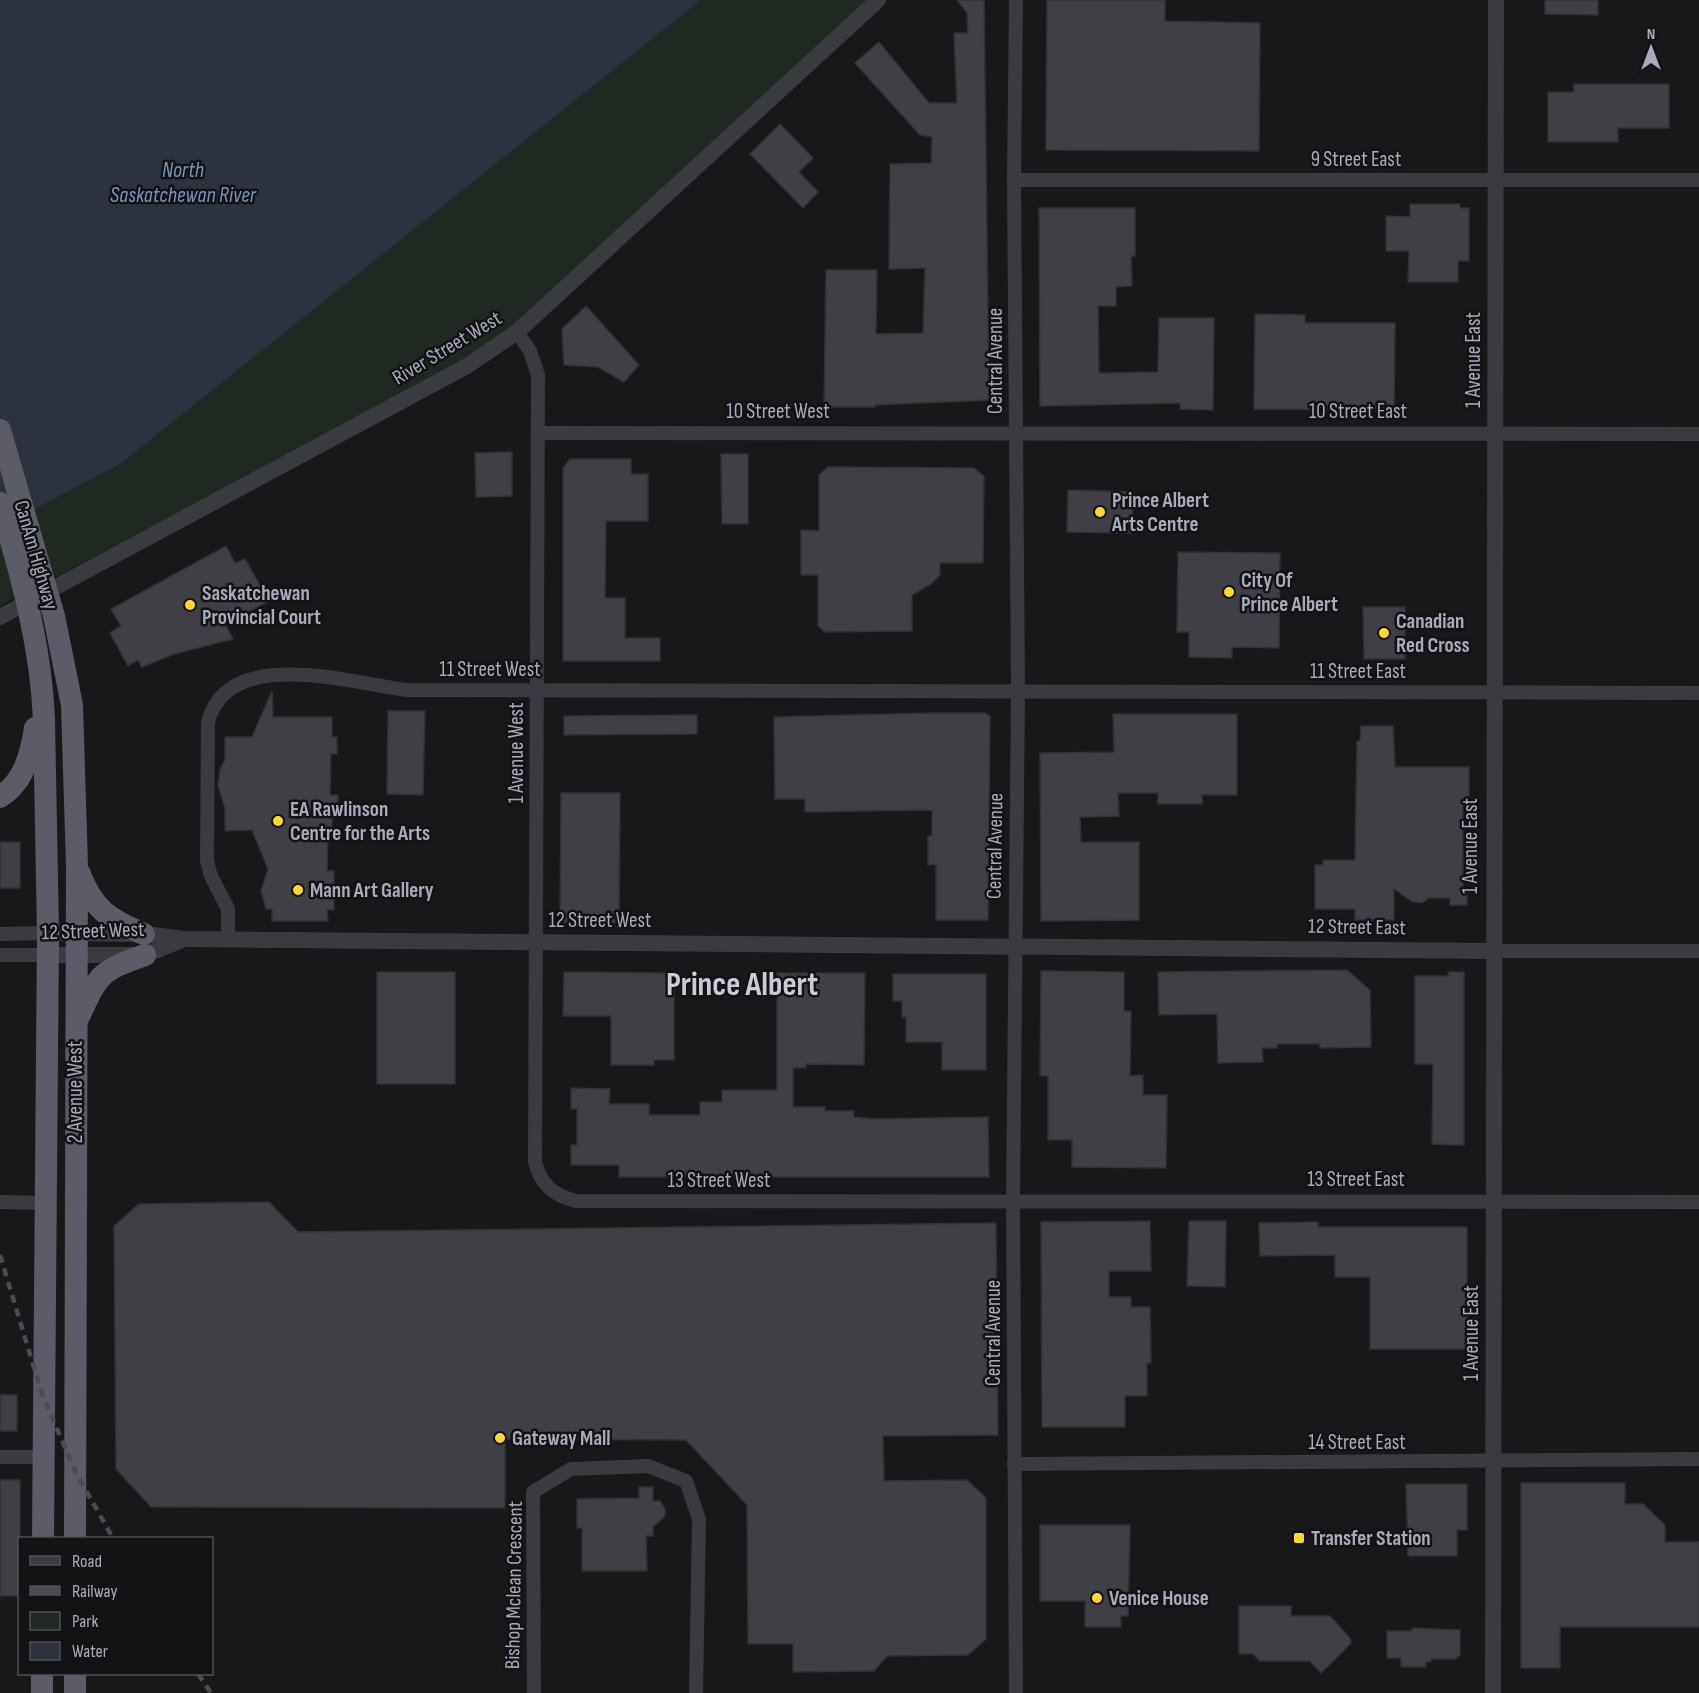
<svg xmlns="http://www.w3.org/2000/svg" width="1699" height="1693" font-family="'Sofia Sans Condensed',sans-serif">
<rect width="100%" height="100%" fill="#18171a"/>
<!-- green -->
<polygon fill="#1f2821" points="701,0 880,0 530,329 0,606 0,527 119,465"/>
<!-- water -->
<polygon fill="#2c333f" points="0,0 701,0 119,465 0,527"/>
<!-- building -->
<g fill="#3f3f45" stroke="#323136" stroke-width="1.5">
<polygon points="957,0 984,0 989,400 875,405 875,407 824,407 826,270 877,270 876,334 923,333 925,268 889,269 890,164 931,163 932,137 920,135 855,63 879,42 929,103 957,103 954,33 968,33 967,13"/>
<polygon points="1047,0 1165,0 1165,21 1260,23 1259,151 1046,150"/>
<polygon points="1545,0 1598,0 1598,15 1545,14"/>
<polygon points="1574,84 1669,84 1669,128 1618,128 1618,142 1548,142 1548,92 1574,92"/>
<polygon points="780,124 813,158 799,172 818,192 803,208 750,154"/>
<polygon points="1410,204 1460,204 1460,208 1469,208 1469,261 1458,261 1458,282 1408,282 1409,251 1386,251 1386,216 1410,217"/>
<polygon points="1039,208 1135,208 1135,256 1131,256 1132,286 1116,287 1116,306 1098,306 1099,373 1158,372 1159,318 1214,318 1213,410 1180,409 1180,403 1040,406"/>
<polygon points="586,306 639,365 624,382 598,367 564,365 562,329"/>
<polygon points="1255,314 1305,315 1305,323 1395,323 1394,410 1254,409"/>
<polygon points="512,452 512,496 476,497 475,453"/>
<polygon points="721,454 748,454 748,524 722,524"/>
<polygon points="570,459 631,459 631,474 648,474 648,521 606,521 605,598 625,598 625,638 660,638 660,661 563,661 563,468"/>
<polygon points="828,467 974,468 984,476 983,563 940,563 940,575 931,584 912,595 912,631 825,632 818,626 818,575 801,575 801,530 819,531 819,475"/>
<polygon points="1068,490 1133,492 1132,533 1067,532"/>
<polygon points="226,546 235,563 245,559 269,601 225,624 233,639 174,654 142,667 138,660 128,666 110,633 121,626 111,609"/>
<polygon points="1178,552 1280,553 1279,648 1232,647 1232,658 1189,657 1189,632 1177,632"/>
<polygon points="1363,607 1405,607 1405,659 1364,659"/>
<polygon points="272,691 273,717 332,717 332,737 337,737 337,754 331,754 330,795 338,795 338,812 332,812 332,832 328,832 327,871 334,871 334,910 327,910 328,921 272,921 272,909 266,909 261,891 268,869 252,830 225,831 225,808 218,786 220,770 225,759 225,737 252,737"/>
<polygon points="388,711 425,711 423,795 387,794"/>
<polygon points="928,713 985,713 990,716 988,920 936,920 936,864 928,865 928,836 932,836 932,810 805,812 805,799 775,799 774,717"/>
<polygon points="1113,714 1237,714 1237,795 1202,795 1202,804 1158,804 1158,793 1118,793 1119,816 1080,817 1081,842 1139,842 1139,920 1041,921 1040,753 1114,752"/>
<polygon points="697,715 697,734 564,735 564,716"/>
<polygon points="1361,726 1393,726 1395,767 1469,767 1469,802 1463,802 1463,890 1467,890 1467,905 1450,905 1450,898 1429,898 1422,903 1413,902 1394,889 1394,920 1355,920 1355,909 1315,909 1315,865 1323,865 1323,860 1355,860 1357,741 1360,741"/>
<polygon points="561,793 620,793 619,923 560,923"/>
<rect x="0" y="842" width="20" height="46"/>
<polygon points="1347,970 1370,990 1371,1047 1320,1048 1320,1044 1277,1044 1277,1048 1262,1048 1263,1062 1218,1063 1217,1014 1159,1015 1158,972"/>
<polygon points="1041,971 1124,972 1124,1011 1131,1011 1130,1076 1143,1075 1143,1095 1167,1095 1166,1168 1072,1167 1072,1140 1048,1140 1048,1076 1040,1076"/>
<rect x="377" y="972" width="78" height="112"/>
<polygon points="564,972 674,973 674,1060 654,1060 654,1065 611,1065 611,1016 563,1016"/>
<polygon points="1448,972 1464,972 1464,1145 1432,1144 1433,1064 1415,1064 1415,976 1449,976"/>
<polygon points="777,973 865,973 864,1065 806,1064 806,1068 793,1068 793,1107 825,1107 825,1111 854,1111 854,1117 873,1119 988,1117 989,1177 619,1177 619,1165 571,1165 571,1145 577,1145 577,1109 571,1109 571,1088 610,1089 609,1104 649,1104 649,1115 700,1115 700,1102 722,1102 722,1090 777,1090"/>
<polygon points="893,974 986,974 986,1070 942,1070 942,1042 906,1042 906,1017 902,1017 902,1001 893,1001"/>
<polygon points="269,1202 298,1232 996,1223 998,1435 883,1436 884,1481 967,1480 986,1498 986,1639 968,1655 887,1656 874,1671 793,1672 793,1644 748,1644 747,1505 686,1440 505,1439 505,1508 151,1507 116,1469 114,1226 139,1204"/>
<polygon points="1150,1221 1151,1271 1109,1271 1109,1297 1131,1297 1131,1307 1150,1307 1151,1363 1147,1363 1147,1396 1125,1396 1125,1427 1042,1427 1041,1222"/>
<polygon points="1189,1221 1226,1221 1225,1287 1187,1286"/>
<polygon points="1318,1222 1318,1227 1467,1227 1467,1349 1370,1349 1370,1277 1335,1277 1335,1255 1260,1256 1259,1223"/>
<rect x="0" y="1395" width="17" height="36"/>
<rect x="0" y="1480" width="20" height="116"/>
<polygon points="1521,1483 1625,1483 1625,1504 1643,1504 1665,1525 1665,1542 1699,1542 1699,1627 1560,1627 1560,1668 1521,1668"/>
<polygon points="1406,1484 1467,1484 1467,1530 1457,1530 1457,1556 1408,1556"/>
<polygon points="639,1487 653,1487 653,1501 660,1501 665,1509 665,1516 653,1527 653,1536 646,1536 647,1571 582,1571 582,1528 577,1528 577,1499 639,1498"/>
<polygon points="1040,1525 1130,1525 1128,1616 1121,1616 1121,1627 1085,1627 1085,1601 1040,1601"/>
<polygon points="1239,1606 1291,1606 1291,1616 1330,1616 1350,1638 1351,1643 1321,1673 1310,1661 1260,1661 1253,1654 1239,1654"/>
<polygon points="1412,1628 1460,1630 1460,1655 1455,1659 1431,1659 1431,1662 1426,1662 1426,1667 1401,1667 1401,1658 1387,1658 1387,1631 1412,1631"/>
</g>
<g fill="none" stroke-linecap="round" stroke-linejoin="round">
<!-- minor -->
<g stroke="#3a3a41" stroke-width="14">
<polyline points="1014,180 1699,180"/>
<path d="M517,332L530,351L538,375L535,1162C541,1185 553,1195 576,1201L1699,1202"/>
<polyline points="540,433 1699,434"/>
<polyline points="0,934 48,933"/>
<path d="M228,939V909L211,876L207,861L208,722C228,644 354,684 408,690L1699,693"/>
<polyline points="1493,951 1699,951"/>
<polyline points="0,955 48,955"/>
<polyline points="0,1202 46,1203"/>
<polyline points="0,1457 44,1457"/>
<polyline points="1014,1464 1699,1459"/>
<polyline points="534,1693 533,1492 571,1469 648,1466 686,1481 699,1519 696,1693"/>
<polyline points="1016,1693 1013,1200 1018,691 1014,180 1016,0"/>
</g>
<!-- tertiary -->
<g stroke="#3a3a41" stroke-width="16">
<polyline points="0,617 467,366 517,332 878,0"/>
<polyline points="48,933 144,934 185,939 1493,951"/>
<polyline points="48,955 145,955 184,939"/>
<polyline points="1493,1693 1496,0"/>
</g>
<!-- trunk -->
<g stroke="#5b5c68" stroke-width="22">
<polyline points="0,430 54,616 72,705 77,866 75,1538"/>
<path d="M0,503C21,574 41,645 44,720L48,933L43,1538"/>
<path d="M0,797C24,782 31,754 35,728"/>
<path d="M79,872C93,909 108,919 144,934"/>
<path d="M78,1019C98,975 99,971 145,955"/>
<polyline points="42,1693 42,1674"/>
<polyline points="75,1693 75,1674"/>
</g>
<!-- rail -->
<g stroke="#4b4b54" stroke-width="4.5" stroke-dasharray="8 6" stroke-linecap="butt">
<polyline points="0,1255 42,1394 76,1473 113,1538"/>
<polyline points="198,1674 211,1693"/>
</g>
</g>
<!-- markers -->
<g fill="#ffd92a" stroke="#131215" stroke-width="2">
<circle cx="1100" cy="512" r="6"/>
<circle cx="1229" cy="592" r="6"/>
<circle cx="190" cy="605" r="6"/>
<circle cx="1384" cy="633" r="6"/>
<circle cx="278" cy="821" r="6"/>
<circle cx="298" cy="890" r="6"/>
<circle cx="500" cy="1438" r="6"/>
<rect x="1293" y="1532" width="12" height="12" rx="3"/>
<circle cx="1097" cy="1598" r="6"/>
</g>
<g text-anchor="middle" dominant-baseline="central" stroke-width="5" stroke-linejoin="round" paint-order="stroke">
<!-- street labels -->
<g font-size="21" fill="#a8abbb" stroke="#131215">
<text x="1356" y="159">9 Street East</text>
<text transform="translate(447 348) rotate(-31)">River Street West</text>
<text transform="translate(1473 360) rotate(-90)">1 Avenue East</text>
<text transform="translate(995 361) rotate(-90)">Central Avenue</text>
<text x="778" y="411">10 Street West</text>
<text x="1358" y="411">10 Street East</text>
<text transform="translate(36 555) rotate(74)">CanAm Highway</text>
<text x="490" y="669">11 Street West</text>
<text x="1358" y="671">11 Street East</text>
<text transform="translate(516 753) rotate(-90)">1 Avenue West</text>
<text transform="translate(995 846) rotate(-89)">Central Avenue</text>
<text transform="translate(1470 846) rotate(-90)">1 Avenue East</text>
<text x="600" y="920">12 Street West</text>
<text transform="translate(1357 927) rotate(1)">12 Street East</text>
<text transform="translate(93 931) rotate(-2)">12 Street West</text>
<text transform="translate(75 1092) rotate(-90)">2 Avenue West</text>
<text x="1356" y="1179">13 Street East</text>
<text x="719" y="1180">13 Street West</text>
<text transform="translate(993 1333) rotate(-90)">Central Avenue</text>
<text transform="translate(1471 1333) rotate(-90)">1 Avenue East</text>
<text x="1357" y="1442">14 Street East</text>
<text transform="translate(514 1585) rotate(-89)">Bishop Mclean Crescent</text>
</g>
<!-- poi labels -->
<g font-size="21" font-weight="bold" fill="#a8abbb" stroke="#131215" text-anchor="start">
<text x="1112" y="500">Prince Albert<tspan x="1112" dy="24">Arts Centre</tspan></text>
<text x="1241" y="580">City Of<tspan x="1241" dy="24">Prince Albert</tspan></text>
<text x="202" y="593">Saskatchewan<tspan x="202" dy="24">Provincial Court</tspan></text>
<text x="1396" y="621">Canadian<tspan x="1396" dy="24">Red Cross</tspan></text>
<text x="290" y="809">EA Rawlinson<tspan x="290" dy="24">Centre for the Arts</tspan></text>
<text x="310" y="890">Mann Art Gallery</text>
<text x="512" y="1438">Gateway Mall</text>
<text x="1311" y="1538">Transfer Station</text>
<text x="1109" y="1598">Venice House</text>
</g>
<!-- water labels -->
<g font-size="22" font-style="italic" fill="#7c93b9" stroke="#131215">
<text x="183" y="170">North<tspan x="183" dy="25">Saskatchewan River</tspan></text>
</g>
<!-- town labels -->
<g font-size="33" font-weight="bold" fill="#cacbd6" stroke="#131215">
<text x="742" y="985">Prince Albert</text>
</g>
</g>
<!-- legend -->
<rect x="18" y="1537" width="195" height="138" fill="#131215" stroke="#4f4f57" stroke-width="1.5"/>
<rect x="30" y="1556" width="30" height="9" fill="#3a3a41" stroke="#4f4f57" stroke-width="1.5"/>
<text x="72" y="1567" font-size="18" fill="#a8abbb">Road</text>
<rect x="30" y="1586" width="30" height="9" fill="#4b4b54" stroke="#4f4f57" stroke-width="1.5"/>
<text x="72" y="1597" font-size="18" fill="#a8abbb">Railway</text>
<rect x="30" y="1612" width="30" height="18" fill="#1f2821" stroke="#4f4f57" stroke-width="1.5"/>
<text x="72" y="1627" font-size="18" fill="#a8abbb">Park</text>
<rect x="30" y="1642" width="30" height="18" fill="#2c333f" stroke="#4f4f57" stroke-width="1.5"/>
<text x="72" y="1657" font-size="18" fill="#a8abbb">Water</text>
<!-- north arrow -->
<g transform="translate(1651 48)" stroke="#131215" stroke-width="4.5" paint-order="stroke">
<path d="M0-4.5L10 22L0 15L-10 22Z" fill="#a8abbb"/>
<text y="-9" font-size="16" font-weight="bold" text-anchor="middle" fill="#a8abbb">N</text>
</g>
</svg>
